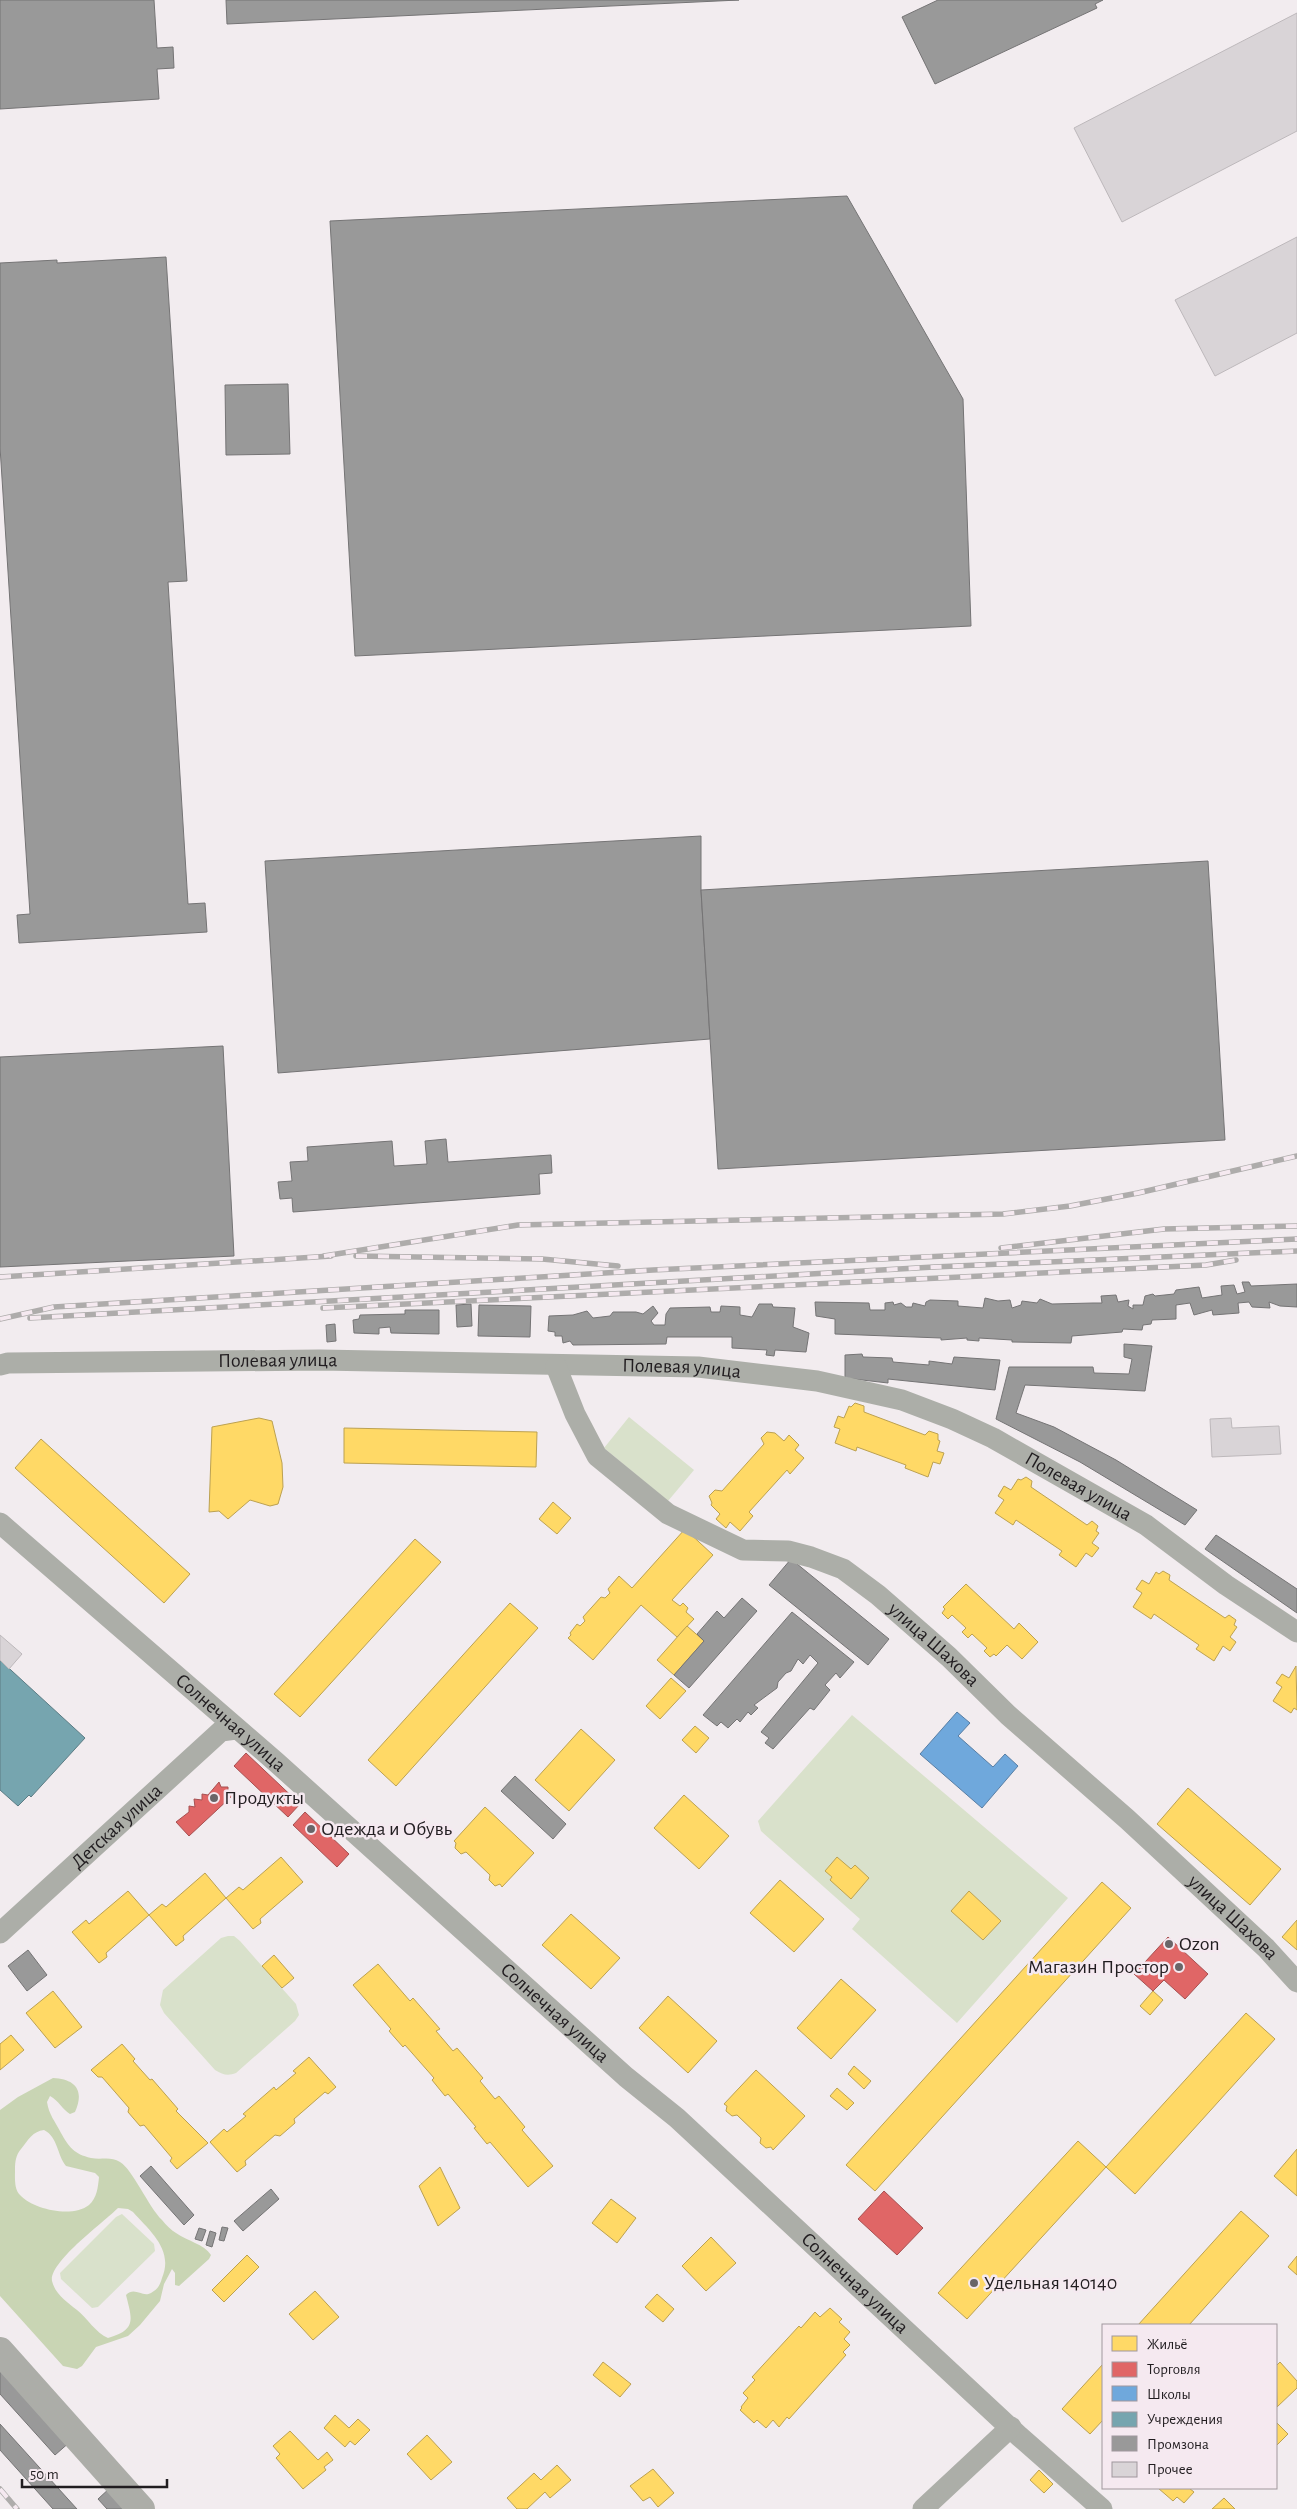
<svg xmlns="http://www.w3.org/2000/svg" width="1297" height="2509" font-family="'Alegreya Sans',sans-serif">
<rect width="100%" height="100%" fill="#f2ecef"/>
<!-- green -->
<g fill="#d9e1cb">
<polygon points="629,1417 694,1470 668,1501 604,1448"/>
<polygon points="852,1715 1068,1898 957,2023 852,1929 860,1919 761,1831 758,1821"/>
<path d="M228,1936H234L240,1941L262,1966L296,2004L299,2015L295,2021L236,2073C228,2076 223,2075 215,2070L164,2013L160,2005L163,1990L221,1938Z"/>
<polygon points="122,2214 154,2244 155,2251 98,2307 92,2308 61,2279 60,2273 116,2217"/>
</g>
<!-- forest -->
<path fill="#c9d5b4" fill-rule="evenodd" d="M53,2078C75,2079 85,2090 75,2112L70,2114C62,2109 59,2101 50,2096L47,2102C49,2115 55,2121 61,2133C69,2147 74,2154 91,2158C102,2160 111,2156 120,2162C133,2170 148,2206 162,2220C166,2225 171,2230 176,2233C187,2241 204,2244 211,2255L209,2259L179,2286L175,2285V2273L172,2269L164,2284L160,2301L140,2325L128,2336L96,2347L82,2366L77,2369L63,2366L0,2296V2110L18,2097ZM44,2130C58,2137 57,2155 66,2166L95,2173L99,2177C98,2187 97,2198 89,2205C73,2218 34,2210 20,2195C14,2189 15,2178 15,2170C15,2161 16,2155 21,2149C28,2140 33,2131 44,2130ZM118,2208L128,2209L133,2212C150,2231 174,2250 162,2278C160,2285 158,2289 151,2293C142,2298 135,2286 126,2295C132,2319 137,2330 108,2338C96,2333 87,2318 77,2310C67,2302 55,2294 52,2281C49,2262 104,2222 118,2208Z"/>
<!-- homes -->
<g fill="#ffd966" stroke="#bca151">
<polygon points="855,1403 864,1406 864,1412 925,1435 929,1431 938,1434 938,1440 940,1441 937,1451 944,1453 940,1464 933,1462 928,1477 905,1468 906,1465 857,1447 856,1451 835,1443 840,1429 834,1427 838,1416 844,1418 849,1406 851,1407"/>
<polygon points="259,1418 272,1421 282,1463 283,1487 278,1504 270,1506 250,1500 228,1519 219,1511 209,1512 212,1427"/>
<polygon points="344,1428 537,1432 536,1467 344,1463"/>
<polygon points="767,1432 775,1433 784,1441 789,1435 799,1445 795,1450 804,1458 790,1474 787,1470 749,1512 753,1516 740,1531 730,1522 726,1528 716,1519 720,1514 711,1505 712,1503 709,1496 715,1490 722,1491 764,1444 761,1438"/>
<polygon points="41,1439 190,1574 164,1603 15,1468"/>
<polygon points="1026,1477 1032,1481 1031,1487 1087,1525 1092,1521 1098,1526 1096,1531 1099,1533 1092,1543 1099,1548 1092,1557 1086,1553 1076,1567 1059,1555 1062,1551 1016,1520 1013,1525 995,1513 1004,1500 998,1496 1004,1486 1011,1490 1018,1479 1021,1480"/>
<polygon points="553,1502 571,1518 557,1534 539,1519"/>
<polygon points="685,1529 713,1555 672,1600 680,1606 683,1603 688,1608 686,1612 694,1619 677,1637 641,1605 593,1660 568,1638 571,1635 570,1633 577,1624 580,1626 585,1621 583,1617 601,1597 605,1598 610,1593 608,1589 619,1576 632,1588"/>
<polygon points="415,1539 441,1562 300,1717 274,1694"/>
<polygon points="1163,1571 1170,1575 1169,1580 1225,1618 1229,1615 1236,1620 1234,1625 1237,1627 1230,1637 1236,1642 1230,1651 1223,1646 1214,1661 1196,1649 1199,1645 1154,1614 1151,1619 1133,1607 1142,1593 1136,1589 1142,1580 1149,1584 1156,1572 1159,1574"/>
<polygon points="966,1584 1014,1629 1019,1623 1038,1642 1022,1659 1007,1645 996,1656 994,1654 990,1657 984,1651 987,1648 972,1634 968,1638 962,1632 966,1628 952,1615 948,1619 942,1613 945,1609 943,1607"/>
<polygon points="510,1603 538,1628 396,1786 368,1760"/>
<polygon points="687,1626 704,1641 674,1675 657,1660"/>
<polygon points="1296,1666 1297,1710 1294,1708 1291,1713 1273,1701 1282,1687 1276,1683 1282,1674 1289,1678"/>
<polygon points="671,1678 686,1691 660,1719 646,1706"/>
<polygon points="695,1726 709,1738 696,1753 682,1740"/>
<polygon points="581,1729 615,1760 569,1811 535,1780"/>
<polygon points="1188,1788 1281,1869 1250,1905 1157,1824"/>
<polygon points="684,1795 729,1836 699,1869 654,1828"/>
<polygon points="485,1807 534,1853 502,1887 500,1884 495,1886 489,1880 490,1875 466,1852 461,1854 455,1848 456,1843 454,1841"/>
<polygon points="281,1857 303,1882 260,1919 261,1923 253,1929 226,1898 183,1936 184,1940 176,1946 149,1915 106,1953 107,1957 99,1963 72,1932 86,1920 89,1924 128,1891 149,1915 162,1904 166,1907 205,1873 226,1898 239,1887 243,1890"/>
<polygon points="837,1857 851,1869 855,1865 869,1878 851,1899 830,1880 832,1877 825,1871"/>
<polygon points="780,1880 824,1919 794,1952 750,1913"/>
<polygon points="1102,1882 1131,1908 875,2191 846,2165"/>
<polygon points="969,1891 1001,1921 983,1940 951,1911"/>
<polygon points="571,1914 620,1958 591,1989 542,1945"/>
<polygon points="1297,1920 1297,1950 1282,1937"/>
<polygon points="274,1955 294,1978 282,1988 262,1966"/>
<polygon points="378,1964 410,2001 413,1998 440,2029 436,2031 453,2051 457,2048 483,2078 480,2081 495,2099 499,2096 525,2127 522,2130 553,2166 528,2187 490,2142 487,2144 474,2128 476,2127 448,2094 445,2096 432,2080 434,2078 405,2045 403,2047 389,2031 391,2029 353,1985"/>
<polygon points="841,1979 876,2010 831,2059 797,2028"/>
<polygon points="53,1991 82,2027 55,2048 26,2013"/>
<polygon points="1153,1991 1163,2000 1150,2015 1140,2006"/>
<polygon points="668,1996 717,2041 688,2073 639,2028"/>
<polygon points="1246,2013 1275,2039 1135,2194 1106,2167"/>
<polygon points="11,2035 24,2050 0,2070 0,2044"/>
<polygon points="122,2044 135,2059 133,2061 150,2080 152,2079 178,2109 176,2111 208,2143 177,2169 170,2161 172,2158 144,2125 140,2126 128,2112 129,2108 102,2077 98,2077 91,2070"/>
<polygon points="309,2057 336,2087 328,2094 325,2092 309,2106 294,2119 295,2123 280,2136 275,2135 245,2161 246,2165 237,2172 210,2142 224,2129 227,2132 246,2116 243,2114 274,2087 276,2090 296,2073 293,2071"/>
<polygon points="854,2066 871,2081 864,2089 848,2074"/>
<polygon points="756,2070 805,2116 773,2150 771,2147 766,2148 760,2143 761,2138 737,2115 732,2116 726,2111 727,2106 724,2104"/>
<polygon points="837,2088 854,2103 847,2110 830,2096"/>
<polygon points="1078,2141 1106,2167 967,2319 938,2293"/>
<polygon points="1297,2149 1297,2196 1274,2176"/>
<polygon points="440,2167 460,2208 438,2226 419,2186"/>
<polygon points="611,2199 636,2218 617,2243 592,2223"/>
<polygon points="1241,2211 1269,2236 1189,2325 1138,2325"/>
<polygon points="711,2237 736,2263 706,2291 682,2266"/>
<polygon points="247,2255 259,2267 224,2302 212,2290"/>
<polygon points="1297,2256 1297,2275 1288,2267"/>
<polygon points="315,2291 339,2317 313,2340 289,2314"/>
<polygon points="657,2294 674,2309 663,2322 645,2307"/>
<polygon points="830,2308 842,2319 839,2322 850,2332 844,2339 850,2345 843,2352 846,2355 789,2419 787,2417 779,2427 773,2420 766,2428 757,2420 754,2423 740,2410 742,2408 741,2407 748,2398 743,2393 755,2380 752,2377 799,2326 801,2328 815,2312 820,2317"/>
<polygon points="603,2362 631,2384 620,2397 593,2375"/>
<polygon points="1280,2362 1297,2381 1297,2388 1277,2407 1276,2366"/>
<polygon points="1103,2364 1103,2420 1090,2434 1062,2409"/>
<polygon points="335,2415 349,2428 358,2419 370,2430 355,2445 350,2441 345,2447 324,2428"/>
<polygon points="1276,2422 1288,2434 1276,2446"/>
<polygon points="290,2431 318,2460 327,2452 333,2460 324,2467 326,2470 303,2489 276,2458 280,2454 273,2446"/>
<polygon points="427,2435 452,2462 431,2480 407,2454"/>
<polygon points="557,2465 571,2480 550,2498 545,2492 527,2509 517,2509 507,2498 534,2473 541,2480"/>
<polygon points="653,2469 674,2493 658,2507 650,2497 643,2501 630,2486"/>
<polygon points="1039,2470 1053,2484 1044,2493 1030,2480"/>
<polygon points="1158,2488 1189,2488 1194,2492 1184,2503 1177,2497 1173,2501"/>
<polygon points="1224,2498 1235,2509 1212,2509"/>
</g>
<!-- shops -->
<g fill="#e06666" stroke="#a75051">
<polygon points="246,1753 300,1804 288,1817 234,1766"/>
<polygon points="219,1782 221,1787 228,1787 228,1794 232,1796 189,1836 176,1822 189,1812 189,1806 195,1807 194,1799 202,1800 202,1794 208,1795"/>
<polygon points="305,1812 349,1854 337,1867 293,1825"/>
<polygon points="1168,1937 1208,1974 1185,1999 1164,1980 1153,1991 1134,1974"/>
<polygon points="884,2191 923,2228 897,2255 858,2219"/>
</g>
<!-- schools -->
<polygon fill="#6fa8dc" stroke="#587ea4" points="957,1712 970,1723 958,1736 993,1767 1005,1754 1018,1766 982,1808 920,1754"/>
<!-- public -->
<polygon fill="#76a5af" stroke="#5c7c84" points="0,1660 85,1738 31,1797 29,1795 18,1806 0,1790"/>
<!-- industry -->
<g fill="#999" stroke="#757475">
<polygon points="0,0 154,0 157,48 173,47 174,68 157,69 159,99 0,109"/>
<polygon points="226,0 739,0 227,24"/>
<polygon points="938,0 1103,0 1095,4 1097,8 935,84 902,17"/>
<polygon points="847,196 963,399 971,626 355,656 330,221"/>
<polygon points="166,257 187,581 168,582 188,904 205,903 207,932 19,943 17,915 30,914 0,447 0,263 57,260 57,263"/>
<polygon points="288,384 290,454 226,455 225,385"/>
<polygon points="701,836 701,890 710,1039 278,1073 265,861"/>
<polygon points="1208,861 1225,1140 718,1169 701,890"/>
<polygon points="223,1046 234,1256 0,1267 0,1057"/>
<polygon points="446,1139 448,1162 551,1155 552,1173 539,1174 540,1194 293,1212 292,1198 280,1199 278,1182 292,1181 290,1162 308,1161 307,1147 392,1141 394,1166 427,1164 425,1141"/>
<polygon points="1242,1282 1249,1282 1251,1286 1297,1284 1297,1307 1280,1306 1269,1302 1270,1308 1252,1307 1249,1302 1238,1303 1239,1313 1213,1315 1212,1310 1194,1315 1190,1303 1176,1305 1176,1319 1152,1320 1151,1324 1143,1325 1142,1330 1123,1329 1122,1332 1072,1336 1071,1343 1012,1342 1012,1340 979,1338 979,1341 967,1340 967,1338 941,1340 941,1338 835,1334 835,1319 816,1316 815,1302 869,1303 870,1310 885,1310 885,1303 893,1302 894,1305 901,1303 906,1307 912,1307 913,1303 925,1306 926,1302 930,1300 958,1301 958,1306 983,1308 985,1298 998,1301 1010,1300 1012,1308 1021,1305 1022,1301 1037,1303 1040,1299 1052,1304 1093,1303 1102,1303 1101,1296 1116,1295 1118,1302 1129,1300 1128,1306 1133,1309 1133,1305 1143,1305 1145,1296 1153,1294 1155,1296 1174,1294 1176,1290 1199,1287 1202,1298 1222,1295 1221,1286 1234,1285 1237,1294 1245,1292"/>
<polygon points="471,1304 472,1326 457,1327 456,1305"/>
<polygon points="759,1304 772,1304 773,1307 795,1308 793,1327 809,1333 806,1352 775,1350 774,1356 766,1355 767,1350 732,1348 732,1337 667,1337 666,1344 573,1345 570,1341 563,1343 562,1336 555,1336 555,1332 548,1331 549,1316 573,1315 587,1311 593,1318 610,1316 613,1312 636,1312 643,1314 653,1306 658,1313 651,1321 654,1325 665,1325 666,1314 670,1308 710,1307 711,1312 720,1312 721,1306 740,1307 740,1315 752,1317"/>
<polygon points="479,1305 531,1306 530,1337 478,1336"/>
<polygon points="405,1310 439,1310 439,1334 391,1333 390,1327 379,1328 379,1334 354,1333 353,1320 359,1319 360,1315 405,1314"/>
<polygon points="335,1324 336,1341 327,1342 326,1325"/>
<polygon points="1124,1344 1152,1346 1145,1391 1025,1385 1016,1413 1054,1427 1116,1460 1197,1510 1185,1525 1080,1462 996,1419 1009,1367 1093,1367 1094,1373 1129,1374 1132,1359 1124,1357"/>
<polygon points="862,1354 863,1357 892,1358 893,1362 929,1365 929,1361 952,1364 954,1357 1000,1360 995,1390 888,1379 888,1383 845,1378 845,1355"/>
<polygon points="1216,1535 1297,1589 1297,1613 1205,1549"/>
<polygon points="791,1559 889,1639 868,1665 769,1585"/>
<polygon points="742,1598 757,1611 689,1688 674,1675 704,1641 697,1634 717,1611 724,1618"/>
<polygon points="792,1612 854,1662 840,1678 836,1673 825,1685 830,1690 814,1710 810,1708 773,1749 765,1743 769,1738 761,1732 818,1663 810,1655 803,1664 798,1659 791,1671 786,1673 778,1682 777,1688 754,1705 758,1708 751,1715 748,1712 740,1722 737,1719 728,1728 721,1722 717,1726 703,1715"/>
<polygon points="515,1776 566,1824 553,1839 501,1791"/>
<polygon points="28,1950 47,1975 27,1991 8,1966"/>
<polygon points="151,2166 194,2215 184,2225 140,2176"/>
<polygon points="271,2189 279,2199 243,2231 234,2221"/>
<polygon points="222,2227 228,2228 224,2241 219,2240"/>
<polygon points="199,2228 206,2230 202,2241 195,2239"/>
<polygon points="210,2231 216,2233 212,2247 206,2245"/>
<polygon points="0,2362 71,2441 55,2455 0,2394"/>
<polygon points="0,2424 77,2509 53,2509 0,2450"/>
<polygon points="111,2487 131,2509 107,2509 98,2499"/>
</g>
<!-- building -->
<g fill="#d9d4d7" stroke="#bdb8bb">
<polygon points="1297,13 1297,131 1122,222 1074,128"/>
<polygon points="1297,237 1297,333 1215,376 1175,300"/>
<polygon points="1231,1418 1232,1428 1279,1426 1281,1454 1212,1457 1210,1419"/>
<polygon points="0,1635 22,1654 9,1669 0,1660"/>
</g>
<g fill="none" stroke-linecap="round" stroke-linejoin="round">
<!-- street -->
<g stroke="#acaea8" stroke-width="21">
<path id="s1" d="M0,1365L8,1363L320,1360L698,1367L817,1381L902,1400L952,1419L993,1438L1146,1525L1226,1585L1297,1632"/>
<path id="s2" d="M556,1366L575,1414L597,1456L668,1514L743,1550L788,1551L811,1557L843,1569L878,1595L949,1657L1008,1715L1127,1819L1266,1948L1297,1982"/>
<path id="s3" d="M0,1523L276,1762L626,2077L677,2118L1019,2436L1102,2509"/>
<path id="s4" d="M0,1933L221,1731L236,1729"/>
<polyline points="923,2509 1011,2427"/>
</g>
<!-- secondary -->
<polyline stroke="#acada8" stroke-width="28" points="0,2351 141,2509"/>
<!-- rail casing -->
<g stroke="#aeacab" stroke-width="5.5">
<g id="rail">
<polyline points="1001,1248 1164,1229 1297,1226"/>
<polyline points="324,1256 518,1225 1003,1214 1070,1206 1138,1193 1297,1156"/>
<polyline points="356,1256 542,1259 618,1266"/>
<polyline points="0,1277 331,1256"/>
<polyline points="323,1308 1206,1265 1236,1260"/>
<polyline points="30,1318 934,1267 1297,1251"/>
<polyline points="0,1319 54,1307 653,1270 1297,1239"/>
<polyline points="0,2489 17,2509"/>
</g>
</g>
<!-- rail -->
<use href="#rail" stroke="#f5e9f0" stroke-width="4" stroke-dasharray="11" stroke-linecap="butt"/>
</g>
<!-- markers -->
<g fill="#6a6568" stroke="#f5e9f0" stroke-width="2">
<circle cx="214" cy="1798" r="5"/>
<circle cx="311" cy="1829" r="5"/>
<circle cx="1169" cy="1944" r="5"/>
<circle cx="1179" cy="1967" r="5"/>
<circle cx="974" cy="2283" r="5"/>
</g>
<g text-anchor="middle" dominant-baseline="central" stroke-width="5" stroke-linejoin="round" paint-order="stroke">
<!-- street labels -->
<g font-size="20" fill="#211d20" stroke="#f5e9f0">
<text stroke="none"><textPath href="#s1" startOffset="278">Полевая улица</textPath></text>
<text stroke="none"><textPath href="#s1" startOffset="682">Полевая улица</textPath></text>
<text stroke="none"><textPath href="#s1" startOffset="1102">Полевая улица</textPath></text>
<text stroke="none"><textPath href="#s2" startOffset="495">улица Шахова</textPath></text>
<text stroke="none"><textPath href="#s3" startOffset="305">Солнечная улица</textPath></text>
<text stroke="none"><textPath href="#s4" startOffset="158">Детская улица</textPath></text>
<text stroke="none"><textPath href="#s2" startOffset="900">улица Шахова</textPath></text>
<text stroke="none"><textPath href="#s3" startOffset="740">Солнечная улица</textPath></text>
<text stroke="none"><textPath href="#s3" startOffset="1144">Солнечная улица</textPath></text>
</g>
<!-- poi labels -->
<g font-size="20" fill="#211d20" stroke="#f5e9f0" text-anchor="start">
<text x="224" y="1798">Продукты</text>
<text x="321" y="1829">Одежда и Обувь</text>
<text x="1179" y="1944">Ozon</text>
<text x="1169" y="1967" text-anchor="end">Магазин Простор</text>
<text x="984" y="2283">Удельная 140140</text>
</g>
</g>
<!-- legend -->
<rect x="1102" y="2324" width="175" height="165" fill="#f5e9f0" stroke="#a0979d"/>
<rect x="1112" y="2336" width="25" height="15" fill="#ffd966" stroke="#a0979d"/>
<text x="1147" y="2349" font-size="15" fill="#211d20">Жильё</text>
<rect x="1112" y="2362" width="25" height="15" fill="#e06666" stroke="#a0979d"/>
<text x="1147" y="2374" font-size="15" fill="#211d20">Торговля</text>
<rect x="1112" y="2386" width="25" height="15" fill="#6fa8dc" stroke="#a0979d"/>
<text x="1147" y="2399" font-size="15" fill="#211d20">Школы</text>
<rect x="1112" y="2412" width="25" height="15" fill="#76a5af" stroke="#a0979d"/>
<text x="1147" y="2424" font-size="15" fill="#211d20">Учреждения</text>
<rect x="1112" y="2436" width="25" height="15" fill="#999999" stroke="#a0979d"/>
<text x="1147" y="2449" font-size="15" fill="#211d20">Промзона</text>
<rect x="1112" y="2462" width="25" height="15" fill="#d9d4d7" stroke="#a0979d"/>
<text x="1147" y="2474" font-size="15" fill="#211d20">Прочее</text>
<!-- scale -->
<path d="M22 2479v8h145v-8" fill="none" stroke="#211d20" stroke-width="2.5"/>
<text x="30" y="2479" font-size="15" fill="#211d20" stroke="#f5e9f0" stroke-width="4" paint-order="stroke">50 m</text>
</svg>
